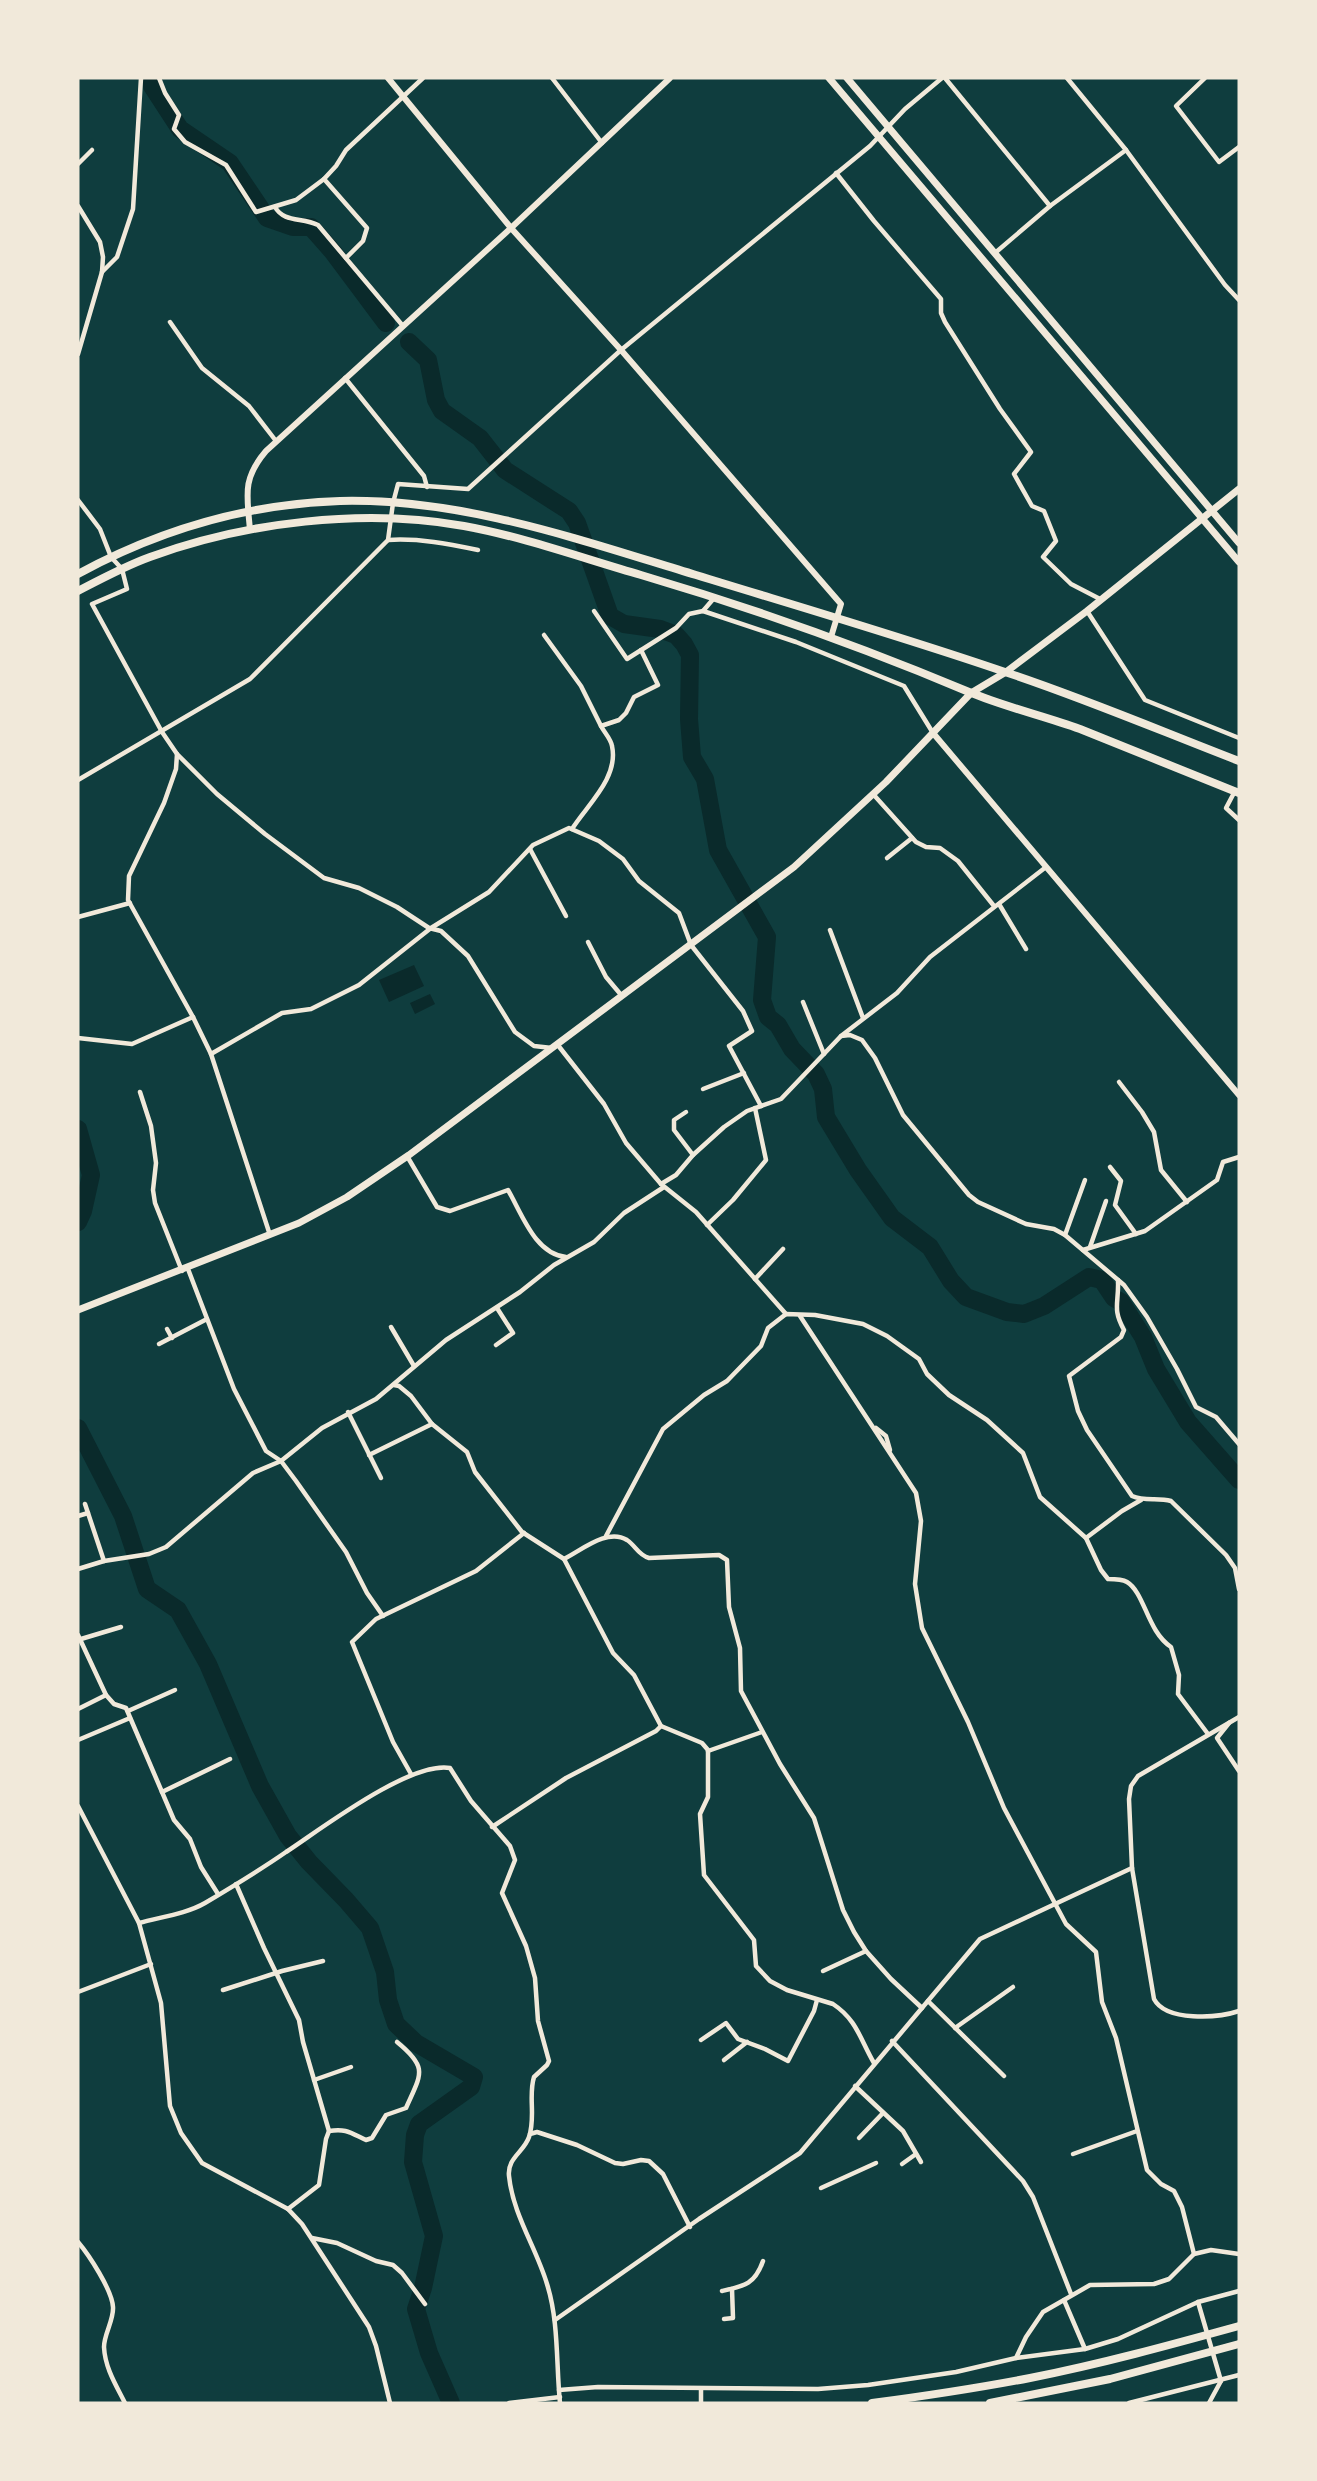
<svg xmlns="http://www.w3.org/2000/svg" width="1317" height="2481" font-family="'Roboto Condensed',sans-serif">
<rect width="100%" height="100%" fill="#0f3d3e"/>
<!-- water -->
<g fill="#0a2a2b">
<polygon points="414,965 424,986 389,1002 379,980"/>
<polygon points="430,994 435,1004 415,1014 410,1003"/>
</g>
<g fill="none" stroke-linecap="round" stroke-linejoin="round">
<!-- river -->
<g stroke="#0a2a2b" stroke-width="18">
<polyline points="151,78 152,86 180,129 230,163 267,218 293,227 311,227 333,252 386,323"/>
<polyline points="409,342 428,360 436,400 442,411 480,438 505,470 569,511 577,523 610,616 624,624 660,629 676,635 684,644 690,655 689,719 692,757 705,779 718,850 767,937 762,1000 768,1017 778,1025 792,1049 816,1074 823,1089 826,1117 858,1170 892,1218 930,1247 951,1281 966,1297 1007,1312 1024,1314 1044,1306 1089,1277 1102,1280 1114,1298 1121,1302 1143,1337 1156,1369 1188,1422 1239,1480"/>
<polyline points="78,1129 91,1175 83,1211 78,1222"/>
<polyline points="78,1428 123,1516 147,1589 178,1610 208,1664 260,1786 288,1836 309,1862 346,1900 370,1928 385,1972 388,2000 396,2024 416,2043 474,2077 471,2087 419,2124 415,2135 413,2162 434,2236 423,2288 416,2309 429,2353 451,2403"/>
</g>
<!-- minor -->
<g stroke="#f1e9da" stroke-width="4.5">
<polyline points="159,78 165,93 179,115 174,129 185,142 226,165 256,212 296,200 324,179"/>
<polyline points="552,78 602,143"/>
<polyline points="945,78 1050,206"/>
<polyline points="1067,78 1126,150 1225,285 1239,300"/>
<polyline points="1205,78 1176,106 1219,162 1239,147"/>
<polyline points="78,164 92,150"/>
<polyline points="836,173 874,221 941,299 941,313 945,322 1000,409 1031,452 1014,474 1032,506 1044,511 1056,541 1043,557 1071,584 1100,599"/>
<polyline points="78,206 100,242 103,257 102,272 78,354"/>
<path d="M275,207C284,223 302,217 318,225L403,326"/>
<polyline points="995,253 1050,206 1126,150"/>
<polyline points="346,258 363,241 367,228 324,179 336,166 346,150 423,78"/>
<polyline points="102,272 117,257 133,209 141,78"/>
<polyline points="170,322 202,368 249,406 276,441"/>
<polyline points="345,378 424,476 427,487"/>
<polyline points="78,500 100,529 111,557 122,569 127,589 92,604 162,732 177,754 217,794 265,834 324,878 359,888 397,907 429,928 441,931 468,956 515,1032 534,1046 552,1048"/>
<path d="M388,540C419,538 449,544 478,550"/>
<polyline points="715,597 703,611 796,642 904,686 933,733"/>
<polyline points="594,611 627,659 676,628 689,614 703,611"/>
<polyline points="1087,611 1145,700 1239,738"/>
<polyline points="544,635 581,686 601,726"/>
<polyline points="177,754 176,769 164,803 129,876 128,900 193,1017 211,1054 270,1235"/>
<polyline points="78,780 250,679 388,540 393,503 398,484 468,489 621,350 870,146 905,109 942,78"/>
<polyline points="1235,791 1226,808 1239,820"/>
<polyline points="873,794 916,842 926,847 940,848 958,861 994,906"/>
<path d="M572,829C587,805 619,778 612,746C611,739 604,732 601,726L619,720L626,713L634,697L658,685L641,650"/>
<polyline points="530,849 566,916"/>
<polyline points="887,858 912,838"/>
<polyline points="999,904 1026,949"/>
<polyline points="78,917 130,903"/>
<polyline points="830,930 863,1018"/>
<polyline points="588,942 606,977 622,996"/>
<polyline points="803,1002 824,1054"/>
<polyline points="841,1036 850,1035 862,1040 875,1058 903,1115 969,1195 978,1202 1026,1224 1054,1229 1065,1235 1124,1285 1147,1317 1177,1369 1196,1407 1216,1417 1239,1444"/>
<polyline points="78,1038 132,1044 193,1017"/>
<polyline points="557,1044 604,1104 626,1143 661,1184 696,1212 786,1314"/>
<polyline points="211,1054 282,1013 311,1009 359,985 431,928 489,892 533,845 569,828 599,841 623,859 639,881 679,913 691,945 743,1011 752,1031 729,1046 761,1106"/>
<polyline points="1119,1082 1142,1112 1154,1132 1161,1170 1187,1202"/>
<polyline points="703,1089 744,1073"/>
<polyline points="140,1092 151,1126 156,1163 153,1190 155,1203 182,1271"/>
<polyline points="686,1112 674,1120 674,1130 693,1155"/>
<path d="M407,1156L437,1207L450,1211L508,1190C522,1214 535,1254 566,1257"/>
<polyline points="1110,1167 1121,1181 1115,1205 1136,1234"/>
<polyline points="661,1184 676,1175 693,1155 724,1127 747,1111 781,1099 841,1036 897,993 930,957 1046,867"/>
<polyline points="707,1225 733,1200 766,1160 755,1108"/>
<polyline points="1065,1235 1085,1180"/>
<polyline points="1090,1247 1106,1201"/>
<polyline points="1083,1250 1145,1231 1217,1180 1223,1162 1239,1157"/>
<polyline points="188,1269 234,1389 266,1451 281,1461 296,1481 346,1552 367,1593 383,1616"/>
<polyline points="755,1279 783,1249"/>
<path d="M1118,1280C1119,1304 1112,1308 1124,1330L1121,1337L1069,1376L1078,1411L1087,1430L1132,1496C1145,1502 1158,1497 1171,1501L1226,1555L1235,1568L1239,1589"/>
<polyline points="800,1316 916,1493 921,1521 915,1584 922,1628 968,1722 1004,1808 1066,1924 1096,1952 1102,2002 1116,2038 1147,2170 1161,2184 1174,2191 1182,2207 1194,2254"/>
<polyline points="391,1327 414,1366"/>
<polyline points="167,1329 172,1338"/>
<polyline points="159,1344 207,1319"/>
<polyline points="496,1345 513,1333 497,1308"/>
<path d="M394,1385L399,1386L411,1396L432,1424L467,1452L475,1472L522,1532L564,1559L613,1653L634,1675L661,1726L702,1743L708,1750V1797L700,1814L704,1875L754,1940L756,1966L770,1981L787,1990L833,2004C857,2020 860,2039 874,2063"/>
<polyline points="348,1412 381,1478"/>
<polyline points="876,1428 886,1436 890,1450"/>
<polyline points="369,1455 432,1424"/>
<polyline points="85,1504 104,1561"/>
<polyline points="78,1516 88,1513"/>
<path d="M606,1536L663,1429L704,1395L727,1381L761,1346L768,1328L786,1314L815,1315L863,1324L887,1336L919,1359L927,1374L949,1395L987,1420L1023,1453L1040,1497L1086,1538L1101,1570L1108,1579C1114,1579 1122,1579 1127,1582C1145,1593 1147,1631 1171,1647L1179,1675L1178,1694L1208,1734"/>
<polyline points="1086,1538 1122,1511 1141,1500"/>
<path d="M564,1559C582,1550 607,1528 627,1540C636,1546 638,1555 649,1558L719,1555L727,1560L729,1607L740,1648L741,1691L780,1764L814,1818L843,1910L854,1932L866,1951L891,1979L922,2008"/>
<polyline points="78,1569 104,1561 149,1554 166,1547 253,1473 281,1461 322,1428 376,1399 446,1340 520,1292 554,1265 594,1242 624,1213 664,1187"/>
<polyline points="78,1635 106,1695 114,1704 126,1708 174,1820 190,1839 201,1867 218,1894"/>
<polyline points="81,1639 121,1627"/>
<polyline points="78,1709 106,1695"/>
<polyline points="128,1711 175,1690"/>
<path d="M1239,1717L1138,1776L1131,1786L1129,1799L1132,1868L1154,1999C1166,2022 1218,2018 1239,2011"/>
<polyline points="1229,1723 1217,1738 1239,1771"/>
<polyline points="78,1740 130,1718"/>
<polyline points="708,1751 762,1732"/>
<polyline points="411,1774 393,1742 352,1642 376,1619 476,1571 524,1533"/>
<polyline points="162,1792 230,1759"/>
<polyline points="78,1806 139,1923 161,2003 170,2106 181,2133 202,2163 288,2209 302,2224 369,2327 376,2346 390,2403"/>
<polyline points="492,1827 566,1778 656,1731 661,1726"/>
<polyline points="236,1884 264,1948 299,2020 303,2042 329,2131 326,2139 319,2185 288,2209"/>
<path d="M139,1923C160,1917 186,1914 205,1903C232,1887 260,1870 286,1852C321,1829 410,1761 450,1768L471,1801L510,1846L515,1860L502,1893L526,1946L535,1978L538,2021L549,2061L547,2065L534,2077C528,2096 536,2117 529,2137C524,2152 507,2158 509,2176C513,2215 536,2247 547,2284C559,2322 556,2364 560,2403"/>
<polyline points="823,1971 866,1951"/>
<polyline points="223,1990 282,1971 323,1961"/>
<polyline points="78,1992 151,1964"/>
<polyline points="928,2001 1004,2076"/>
<polyline points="955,2028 1013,1987"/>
<polyline points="701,2040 726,2023 738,2039 765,2049 788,2061 814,2011 817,2000"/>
<polyline points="892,2041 1023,2181 1033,2197 1071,2294"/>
<polyline points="724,2060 747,2042"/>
<polyline points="314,2080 351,2067"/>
<polyline points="855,2086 903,2131 921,2162"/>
<path d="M329,2131C346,2128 351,2133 366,2140L372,2138L386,2115L406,2108C421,2074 429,2068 397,2042"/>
<polyline points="530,2134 537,2132 577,2145 615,2163 623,2164 641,2160 649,2161 663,2174 690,2227"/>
<polyline points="859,2138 883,2113"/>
<polyline points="1073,2154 1137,2131"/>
<polyline points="902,2164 916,2154"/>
<polyline points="821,2188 876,2163"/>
<polyline points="312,2238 337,2243 376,2261 393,2265 402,2273 425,2304"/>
<path d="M78,2242C89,2255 112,2290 113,2307C114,2320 104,2334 104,2347C105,2368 116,2385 125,2403"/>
<path d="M722,2291C745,2286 755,2284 763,2261"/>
<polyline points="1064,2300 1085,2349"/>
<polyline points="1198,2302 1221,2381"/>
<polyline points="724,2319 733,2318 732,2289"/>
<polyline points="555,2320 699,2219 800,2153 980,1939 1132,1868"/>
<polyline points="1016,2358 1026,2337 1043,2312 1090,2285 1154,2284 1169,2279 1194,2254 1211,2250 1239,2254"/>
<polyline points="701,2389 701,2403"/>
<polyline points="559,2390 598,2387 818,2389 868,2385 956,2372 1016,2358 1085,2349 1118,2339 1198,2302 1239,2291"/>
<polyline points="509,2403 560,2397"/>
<polyline points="1129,2403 1239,2375"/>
<polyline points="1209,2403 1221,2381"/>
</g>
<!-- tertiary -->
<g stroke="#f1e9da" stroke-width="6">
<polyline points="388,78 511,228 621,350 841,604 831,637"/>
<path d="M250,530C247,495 242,479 266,451L511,228L670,78"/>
<polyline points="933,733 1239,1095"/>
</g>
<!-- secondary -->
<g stroke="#f1e9da" stroke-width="7">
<polyline points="829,78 1239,562"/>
<polyline points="847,78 1239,543"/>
<polyline points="78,1310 299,1223 347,1197 409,1155 794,867 886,782 971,693 1006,672 1087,611 1239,489"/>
</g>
<!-- trunk -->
<g stroke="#f1e9da" stroke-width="8">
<path d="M78,574C159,530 247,504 340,501C463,498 580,540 696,575C800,607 903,637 1005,672C1084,698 1161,731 1239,761"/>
<path d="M78,591C101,579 125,566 150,557C246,522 363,508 464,526C524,537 582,558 641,575C753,608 862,647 969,692C1005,707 1044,716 1080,729C1133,750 1186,772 1239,793"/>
</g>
<!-- motorway -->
<g stroke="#f1e9da" stroke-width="8">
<path d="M872,2403C925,2396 978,2388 1030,2378C1101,2364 1170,2345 1239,2326"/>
<polyline points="990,2403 1110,2379 1239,2344"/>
</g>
</g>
<!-- border -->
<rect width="1317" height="2481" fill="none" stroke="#f1e9da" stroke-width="159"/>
</svg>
